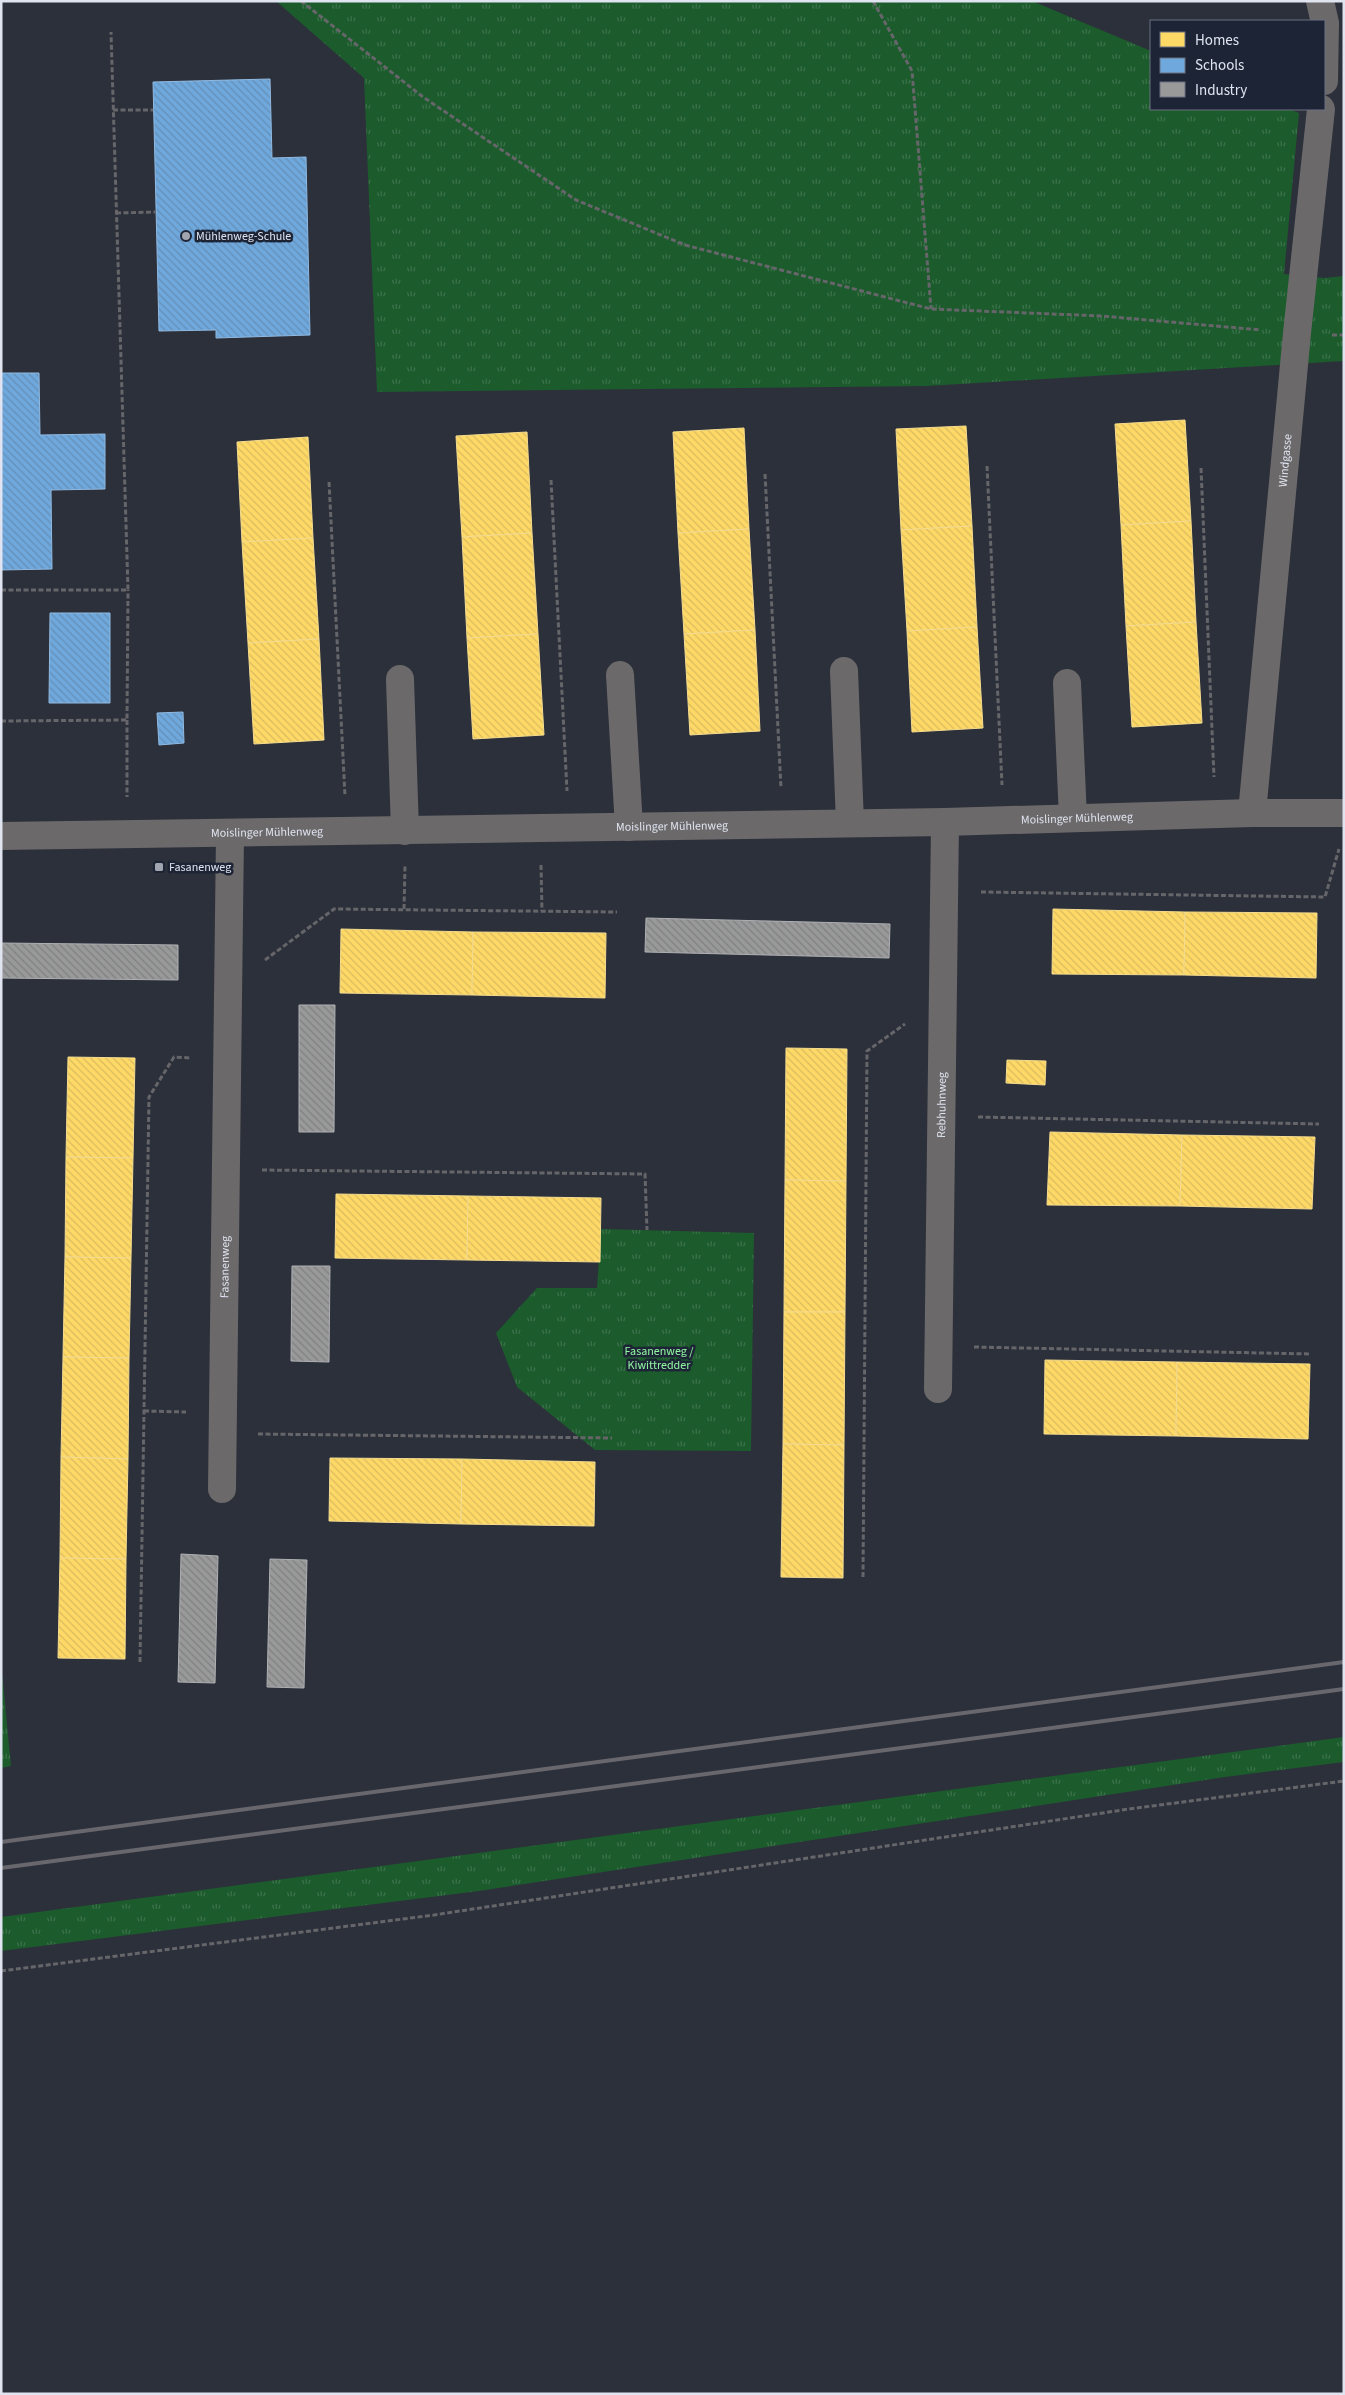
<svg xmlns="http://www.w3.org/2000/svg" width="1345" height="2395" font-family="'Source Sans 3',sans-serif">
<defs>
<pattern id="grass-tufts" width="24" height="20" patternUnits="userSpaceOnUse" patternTransform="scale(1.25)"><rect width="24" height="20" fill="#1b5b2c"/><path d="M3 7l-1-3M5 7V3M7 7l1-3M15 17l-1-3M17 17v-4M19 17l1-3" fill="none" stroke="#3c724b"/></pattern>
<pattern id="homes-back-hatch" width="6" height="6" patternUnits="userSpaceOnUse" patternTransform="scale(1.25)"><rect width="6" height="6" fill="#ffd966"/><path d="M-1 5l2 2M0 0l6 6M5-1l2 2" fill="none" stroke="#d9bb60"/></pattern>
<pattern id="schools-back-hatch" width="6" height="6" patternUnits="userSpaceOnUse" patternTransform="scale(1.25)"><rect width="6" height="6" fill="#6fa8dc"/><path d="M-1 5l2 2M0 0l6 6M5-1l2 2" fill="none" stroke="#648fb7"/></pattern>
<pattern id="industry-back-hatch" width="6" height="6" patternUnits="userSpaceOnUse" patternTransform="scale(1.25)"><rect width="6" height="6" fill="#999"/><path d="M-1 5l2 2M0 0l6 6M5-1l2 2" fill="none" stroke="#7f8081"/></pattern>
</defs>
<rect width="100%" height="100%" fill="#2c303a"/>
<!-- grass -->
<g fill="url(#grass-tufts)">
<polygon points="276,1 1032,1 1151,51 1151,109 1289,109 1299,113 1284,274 1324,278 1344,276 1344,361 927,386 377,392 364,78"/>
<polygon points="601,1229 754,1233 751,1451 595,1450 517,1387 496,1333 537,1288 597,1288"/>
<polygon points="1,1662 11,1766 1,1768"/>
<polygon points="1344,1737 1344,1762 1225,1777 479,1891 1,1951 1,1917"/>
</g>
<!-- homes -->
<g fill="url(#homes-back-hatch)" stroke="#f5dc8f">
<polygon points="1185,420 1191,521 1121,525 1115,424"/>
<polygon points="966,426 972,526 901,530 896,429"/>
<polygon points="744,428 749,529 678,533 673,432"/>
<polygon points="527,432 532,533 462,537 456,436"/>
<polygon points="308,437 313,538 242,542 237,442"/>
<polygon points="1191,521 1196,622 1126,626 1121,525"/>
<polygon points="972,526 977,627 907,631 901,530"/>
<polygon points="749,529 755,630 684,634 678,533"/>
<polygon points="532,533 538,634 467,638 462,537"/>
<polygon points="313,538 319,639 248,643 242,542"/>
<polygon points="1196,622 1202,723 1132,727 1126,626"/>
<polygon points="977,627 983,728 912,732 907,631"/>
<polygon points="755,630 760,731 690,735 684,634"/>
<polygon points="538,634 544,735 473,739 467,638"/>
<polygon points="319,639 324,740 254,744 248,643"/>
<polygon points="1053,909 1185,912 1184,975 1052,974"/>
<polygon points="1185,912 1317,913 1316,978 1184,975"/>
<polygon points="341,929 473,932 472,995 340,993"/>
<polygon points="473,932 606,933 605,998 472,995"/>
<polygon points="786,1048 847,1049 846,1181 785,1180"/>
<polygon points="68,1057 135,1058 133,1158 66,1157"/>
<polygon points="1007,1060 1046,1061 1045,1085 1006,1083"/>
<polygon points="1050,1132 1182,1135 1180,1206 1047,1205"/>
<polygon points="1182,1135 1315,1137 1312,1209 1180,1206"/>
<polygon points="66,1157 133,1158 131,1258 65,1257"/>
<polygon points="785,1180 846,1181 845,1312 784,1312"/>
<polygon points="336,1194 468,1196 467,1260 335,1258"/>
<polygon points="468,1196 601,1198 600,1262 467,1260"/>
<polygon points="65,1257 131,1258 129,1358 63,1357"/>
<polygon points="784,1312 845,1312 844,1445 783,1444"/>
<polygon points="63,1357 129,1358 128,1459 61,1457"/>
<polygon points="1045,1360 1177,1362 1176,1436 1044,1434"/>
<polygon points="1177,1362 1310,1364 1308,1439 1176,1436"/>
<polygon points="783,1444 844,1445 843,1578 781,1577"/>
<polygon points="61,1457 128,1459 126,1559 60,1558"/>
<polygon points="330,1458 462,1459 461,1524 329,1521"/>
<polygon points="462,1459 595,1462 594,1526 461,1524"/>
<polygon points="60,1558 126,1559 125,1659 58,1658"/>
</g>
<!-- schools -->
<g fill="url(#schools-back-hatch)" stroke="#91bae2">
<polygon points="270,79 272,158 306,157 310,335 216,338 216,330 159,331 153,82"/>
<polygon points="1,373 39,373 40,435 105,434 105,489 51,490 52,569 1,570"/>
<polygon points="50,613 110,613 110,703 49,703"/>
<polygon points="183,712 184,743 159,745 157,713"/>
</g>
<!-- industry -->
<g fill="url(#industry-back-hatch)" stroke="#aeb0b3">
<polygon points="646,918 890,924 889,958 645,952"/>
<polygon points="1,943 178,945 178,980 1,978"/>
<polygon points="299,1005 335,1005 334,1132 299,1132"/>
<polygon points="292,1266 330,1266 329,1362 291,1361"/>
<polygon points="181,1554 218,1556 215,1683 178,1682"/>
<polygon points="270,1559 307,1560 304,1688 267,1687"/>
</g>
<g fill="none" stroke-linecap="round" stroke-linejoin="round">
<!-- path -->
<g stroke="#66666a" stroke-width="3" stroke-dasharray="5 2.5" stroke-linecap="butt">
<polyline points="301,1 423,97 576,200 685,245 931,309 1102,316 1261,330"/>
<polyline points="873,1 912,71 931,309"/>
<polyline points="113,110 153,110"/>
<polyline points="116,213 156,212"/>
<polyline points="1332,335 1344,335"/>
<polyline points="987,466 1002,785"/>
<polyline points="1201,468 1214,777"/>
<polyline points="765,474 781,788"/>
<polyline points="551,480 567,791"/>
<polyline points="329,482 345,796"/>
<polyline points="1,590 128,590 111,32"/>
<polyline points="127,720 127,797"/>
<polyline points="1,721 127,720 128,590"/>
<polyline points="541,865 542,911"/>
<polyline points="981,892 1325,897 1339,849"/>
<polyline points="404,909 405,866"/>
<polyline points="265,960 334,909 617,912"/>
<polyline points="978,1117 1319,1124"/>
<polyline points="262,1170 645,1174 647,1230"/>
<polyline points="974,1347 1310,1354"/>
<polyline points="144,1411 186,1412"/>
<polyline points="258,1434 612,1438"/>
<polyline points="863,1577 867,1051 905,1024"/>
<polyline points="140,1662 149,1097 174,1057 191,1058"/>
<polyline points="1,1971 434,1915 1129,1809 1344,1781"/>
</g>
<!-- minor -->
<g stroke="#6c696a" stroke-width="28">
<polyline points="1320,1 1325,23 1324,81"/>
<polyline points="844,671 850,823"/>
<polyline points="620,675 629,827"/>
<polyline points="400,679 405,831"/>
<polyline points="1067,683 1073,818"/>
<path id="s1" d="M1252,813L1297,333L1321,109"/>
<path id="s2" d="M1,836L945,822L1252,813H1344"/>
<path id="s3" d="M938,1389L945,822"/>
<path id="s4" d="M222,1489L230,834"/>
</g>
<!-- rail -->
<g stroke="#68676d" stroke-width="4">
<polyline points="1,1842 1344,1662"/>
<polyline points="1,1868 1344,1689"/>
</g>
</g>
<!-- markers -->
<g fill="#a0a5b0" stroke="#1d2436" stroke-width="2">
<circle cx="186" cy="236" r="5"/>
<rect x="154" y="862" width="10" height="10" rx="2.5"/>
</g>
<g text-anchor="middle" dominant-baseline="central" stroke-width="5" stroke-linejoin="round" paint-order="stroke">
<!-- poi labels -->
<g font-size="12" fill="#dfe4f0" stroke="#1d2436" text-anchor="start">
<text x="196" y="236">Mühlenweg-Schule</text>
<text x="169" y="867">Fasanenweg</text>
</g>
<!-- street labels -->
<g font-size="12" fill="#dfe4f0" stroke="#1d2436">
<text stroke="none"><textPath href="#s1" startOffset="354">Windgasse</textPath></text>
<text stroke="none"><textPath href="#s2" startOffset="1076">Moislinger Mühlenweg</textPath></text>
<text stroke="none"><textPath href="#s2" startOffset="671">Moislinger Mühlenweg</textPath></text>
<text stroke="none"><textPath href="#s2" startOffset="266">Moislinger Mühlenweg</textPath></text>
<text stroke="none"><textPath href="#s3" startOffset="284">Rebhuhnweg</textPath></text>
<text stroke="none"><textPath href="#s4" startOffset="222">Fasanenweg</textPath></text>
</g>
<!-- park labels -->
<g font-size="12" fill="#90f8a0" stroke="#1d2436">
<text x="659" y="1351">Fasanenweg /<tspan x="659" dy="14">Kiwittredder</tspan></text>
</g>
</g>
<!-- border -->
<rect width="1345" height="2395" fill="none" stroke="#dfe4f0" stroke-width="5"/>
<!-- legend -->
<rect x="1150" y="20" width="175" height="90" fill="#1d2436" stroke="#6b7180"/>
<rect x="1160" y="32" width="25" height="15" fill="#ffd966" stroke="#6b7180"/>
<text x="1195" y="45" font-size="15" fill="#dfe4f0">Homes</text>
<rect x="1160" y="58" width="25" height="15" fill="#6fa8dc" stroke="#6b7180"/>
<text x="1195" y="70" font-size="15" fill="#dfe4f0">Schools</text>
<rect x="1160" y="82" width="25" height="15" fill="#999999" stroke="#6b7180"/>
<text x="1195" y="95" font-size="15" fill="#dfe4f0">Industry</text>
</svg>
